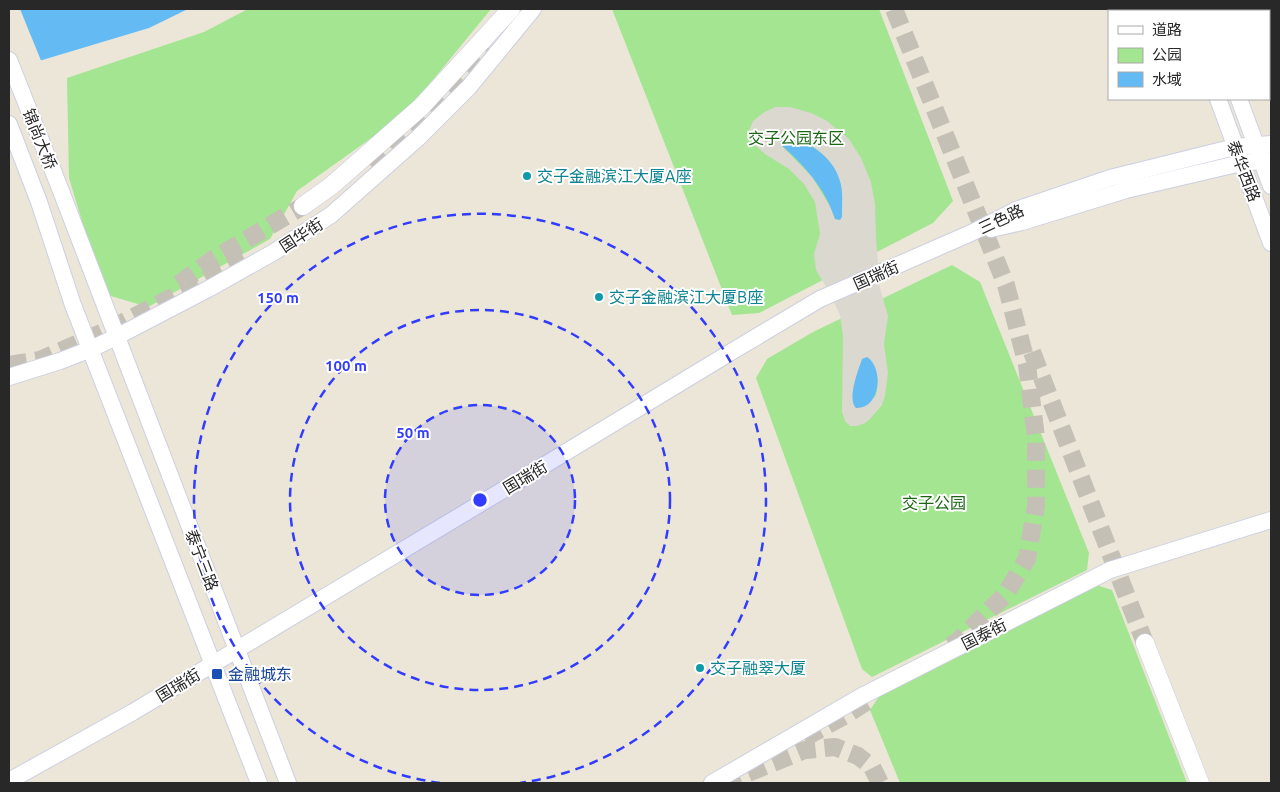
<svg xmlns="http://www.w3.org/2000/svg" width="1280" height="792" font-family="Ubuntu,'Noto Sans SC',sans-serif">
<rect width="100%" height="100%" fill="#ebe6d8"/>
<!-- green -->
<g fill="#a3e591">
<polygon points="248,9 491,9 405,114 297,191 270,239 148,307 104,294 69,178 67,78 204,32"/>
<polygon points="612,9 879,9 953,201 933,223 759,313 732,315"/>
<polygon points="952,265 980,282 1089,553 1087,570 872,677 862,669 756,378 767,359 813,332"/>
<polygon points="1096,585 1112,590 1187,783 900,783 870,710 880,695"/>
</g>
<!-- plaza -->
<path fill="#dbd8cf" fill-rule="evenodd" d="M775,107H790L811,113L827,121L849,139L861,158L871,182L875,204L876,238L880,288L888,316L884,344L888,373L885,396L882,405L870,419L865,423L857,426H850L845,421L842,412L843,336L840,315L831,295L816,270L814,254L820,234L815,202L804,184L789,169L765,154L754,144L749,131L753,121L763,113ZM785,137L803,142L815,148L830,162L841,184L842,217L835,219L831,208L812,177L780,144V139ZM870,358L878,379L877,391L875,397L857,408L853,404Z"/>
<!-- water -->
<g fill="#64bbf4">
<polygon points="9,9 188,9 149,28 19,67"/>
<path d="M785,137C811,141 836,159 841,185C843,195 842,206 842,217L840,220L835,219C825,188 804,165 780,144V139Z"/>
<path d="M867,357C884,368 881,409 856,408C847,398 858,371 862,359Z"/>
</g>
<!-- pier -->
<polygon fill="#ebe6d8" points="9,9 20,9 42,63 9,72"/>
<g fill="none" stroke-linecap="round" stroke-linejoin="round">
<!-- secondary-tunnel -->
<g stroke="#c4c0b5" stroke-width="18" stroke-dasharray="18 9" stroke-linecap="butt">
<polyline points="894,9 1006,285 1027,365 1036,437 1036,506 1027,559 1005,595 958,641 946,649"/>
<polyline points="373,168 491,51"/>
<polyline points="179,284 212,260 303,206"/>
<polyline points="1032,352 1145,643"/>
<polyline points="9,365 40,360 108,330 245,260"/>
<polyline points="804,738 844,716 874,697"/>
<polyline points="723,783 805,750 835,747 858,756 872,767 880,783"/>
</g>
<!-- tertiary casing -->
<g stroke="#cdcfe2" stroke-width="18">
<g id="tertiary">
<polyline points="1187,9 1188,11"/>
<polyline points="1206,9 1207,11"/>
<polyline points="9,60 61,191 288,783"/>
<polyline points="1218,99 1271,243"/>
<polyline points="1239,99 1271,186"/>
<polyline points="9,124 39,202 73,305 259,783"/>
<polyline points="991,229 1022,222 1126,190 1241,163 1271,160"/>
<polyline points="9,377 60,361 91,349 116,337 210,288 274,252 331,215 418,138 469,87 533,9"/>
<polyline points="9,781 133,712 543,466 736,349 820,299 971,233 1016,210 1110,178 1235,147 1271,144"/>
<polyline points="712,783 862,696 1110,570 1271,520"/>
</g>
</g>
<!-- secondary casing -->
<g stroke="#cdcfe2" stroke-width="19">
<g id="secondary">
<polyline points="303,206 331,186 421,107 511,9"/>
<polyline points="1145,643 1200,783"/>
</g>
</g>
<!-- tertiary -->
<use href="#tertiary" stroke="#fff" stroke-width="16"/>
<!-- secondary -->
<use href="#secondary" stroke="#fff" stroke-width="18"/>
</g>
<!-- distance rings -->
<circle cx="480" cy="500" r="95" fill="#313cff" fill-opacity=".12"/>
<g fill="none" stroke="#313cff" stroke-width="2.5" stroke-dasharray="9 6">
<circle cx="480" cy="500" r="95"/>
<circle cx="480" cy="500" r="190"/>
<path d="M440 783A286 286 0 1 1 520 783"/>
</g>
<!-- markers -->
<g fill="#0f9aa8" stroke="#fff" stroke-width="2">
<circle cx="527" cy="176" r="5"/>
<circle cx="599" cy="297" r="5"/>
<circle cx="700" cy="668" r="5"/>
</g>
<rect fill="#1a4fb4" stroke="#fff" stroke-width="2" x="211" y="668" width="12" height="12" rx="2.5"/>
<g text-anchor="middle" dominant-baseline="central" stroke-width="4" stroke-linejoin="round" paint-order="stroke">
<!-- park labels -->
<g font-size="16" fill="#1c6716" stroke="#fff">
<text x="796" y="138">交子公园东区</text>
<text x="934" y="503">交子公园</text>
</g>
<!-- street labels -->
<g font-size="16" fill="#282828" stroke="#fff">
<text transform="translate(40 139) rotate(68)">锦尚大桥</text>
<text transform="translate(1244 171) rotate(69)">泰华西路</text>
<text transform="translate(1001 219) rotate(-25)">三色路</text>
<text transform="translate(301 235) rotate(-33)">国华街</text>
<text transform="translate(876 275) rotate(-24)">国瑞街</text>
<text transform="translate(525 477) rotate(-31)">国瑞街</text>
<text transform="translate(202 560) rotate(69)">泰宁三路</text>
<text transform="translate(984 634) rotate(-27)">国泰街</text>
<text transform="translate(178 685) rotate(-31)">国瑞街</text>
</g>
<!-- culture labels -->
<g font-size="16" fill="#0d838f" stroke="#fff" text-anchor="start">
<text x="537" y="176">交子金融滨江大厦A座</text>
<text x="609" y="297">交子金融滨江大厦B座</text>
<text x="710" y="668">交子融翠大厦</text>
</g>
<!-- transit labels -->
<g font-size="16" fill="#164399" stroke="#fff" text-anchor="start">
<text x="228" y="674">金融城东</text>
</g>
</g>
<circle cx="480" cy="500" r="8" fill="#313cff" stroke="#fff" stroke-width="2.5"/>
<g font-size="15" text-anchor="middle" font-weight="bold" fill="#313cff" stroke="#fff" stroke-width="4" stroke-linejoin="round" paint-order="stroke">
<text x="278" y="303">150 m</text>
<text x="346" y="371">100 m</text>
<text x="413" y="438">50 m</text>
</g>
<!-- border -->
<rect width="1280" height="792" fill="none" stroke="#282828" stroke-width="20"/>
<!-- legend -->
<rect x="1108" y="10" width="162" height="90" fill="#ffffff" stroke="#a9a9a9"/>
<rect x="1118" y="26" width="25" height="8" fill="#ffffff" stroke="#a9a9a9"/>
<text x="1152" y="35" font-size="15" fill="#282828">道路</text>
<rect x="1118" y="48" width="25" height="15" fill="#a3e591" stroke="#a9a9a9"/>
<text x="1152" y="60" font-size="15" fill="#282828">公园</text>
<rect x="1118" y="72" width="25" height="15" fill="#64bbf4" stroke="#a9a9a9"/>
<text x="1152" y="85" font-size="15" fill="#282828">水域</text>
</svg>
